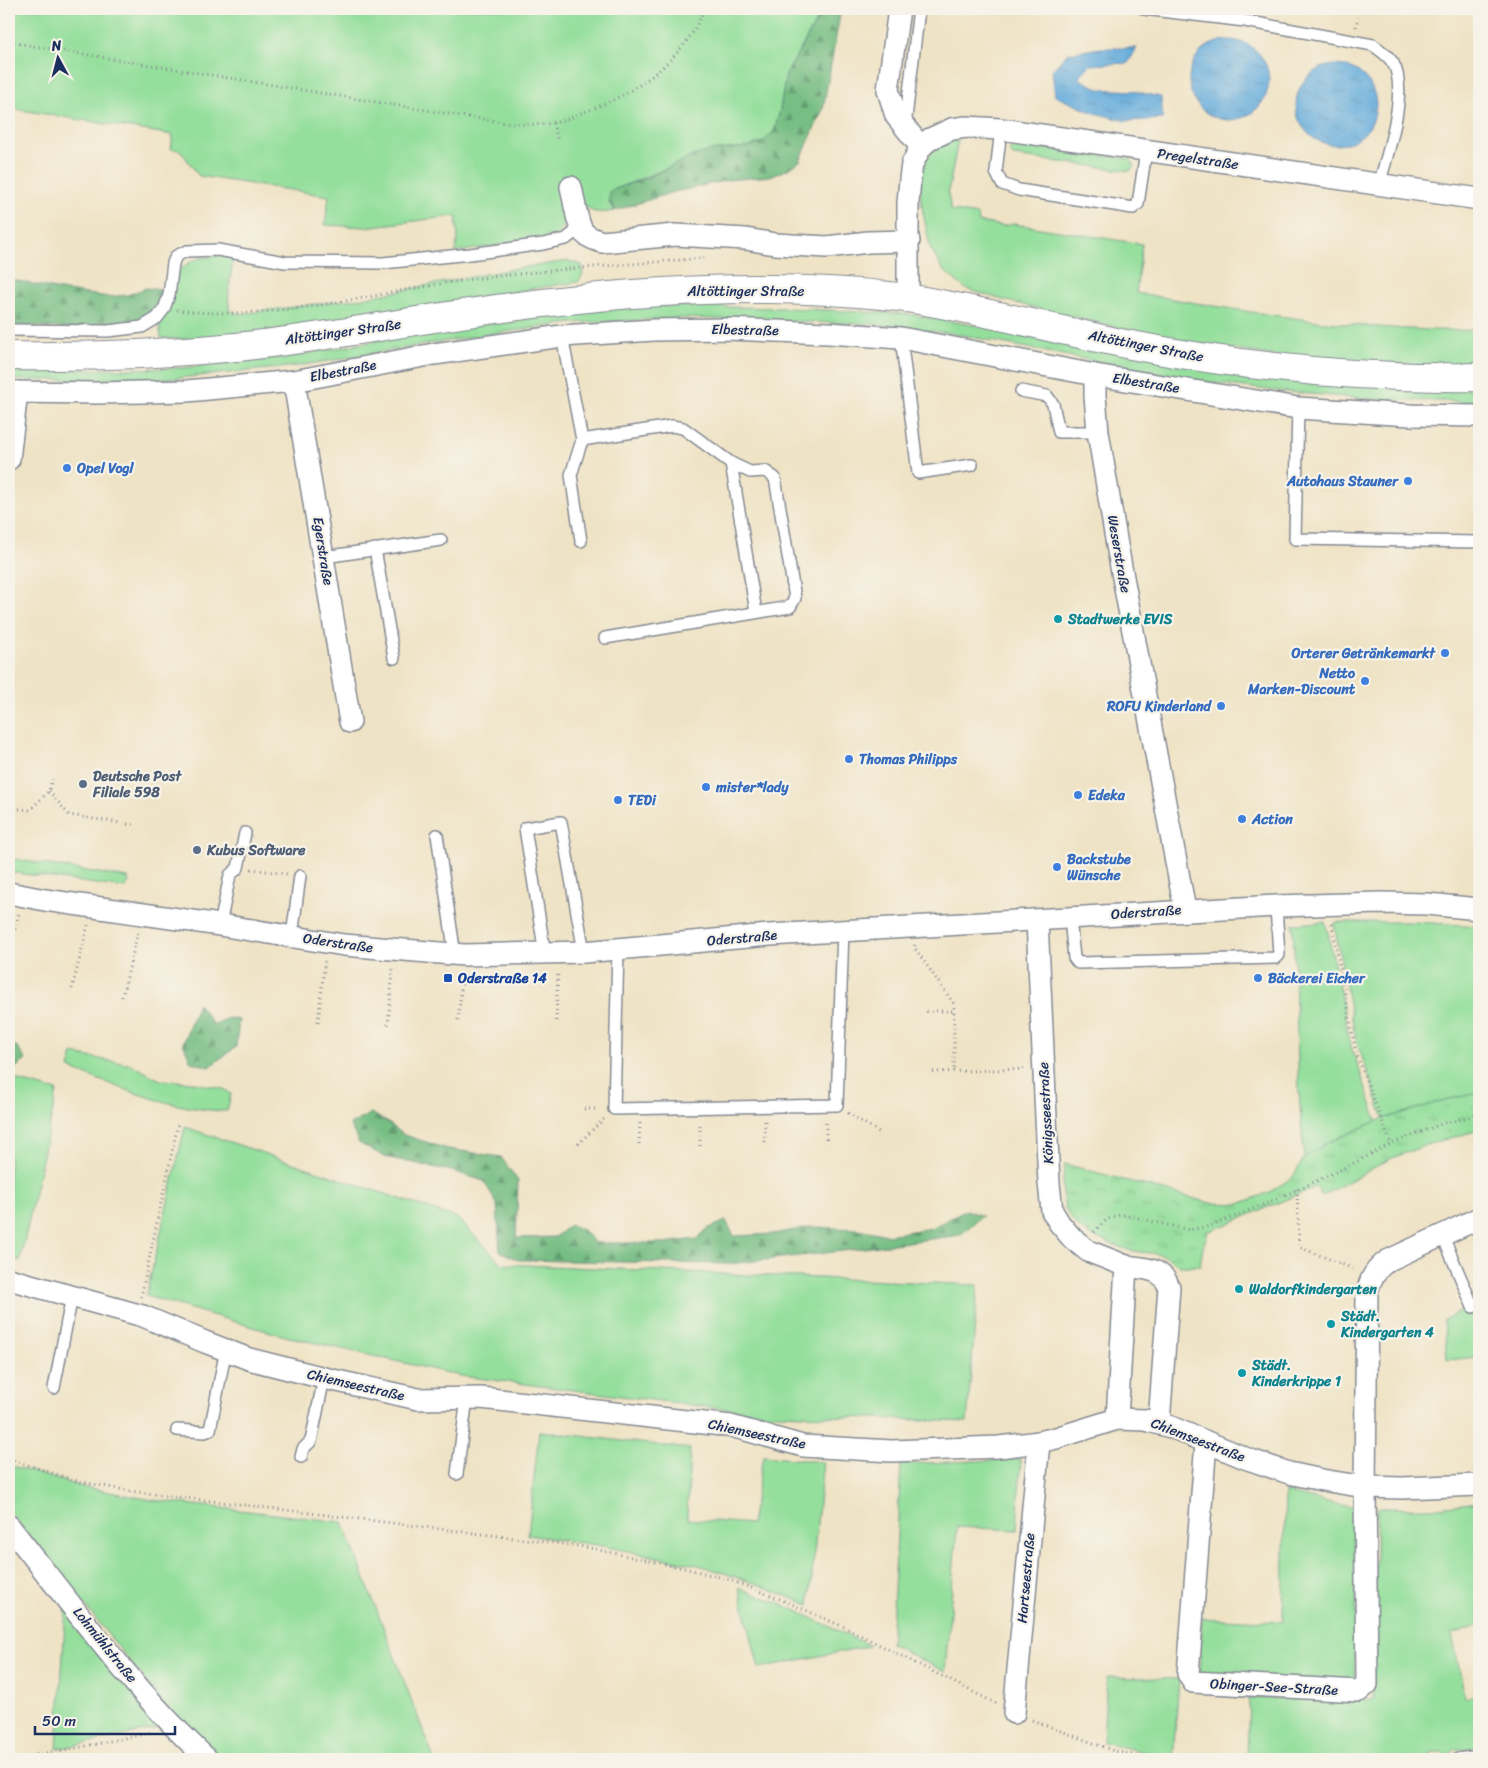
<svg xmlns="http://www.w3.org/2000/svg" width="1488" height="1768" font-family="Sriracha,sans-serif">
<defs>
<pattern id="forest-firs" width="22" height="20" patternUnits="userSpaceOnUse" patternTransform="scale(1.25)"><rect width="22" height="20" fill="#77be84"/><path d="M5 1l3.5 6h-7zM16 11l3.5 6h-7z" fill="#619b6f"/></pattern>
<pattern id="park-tufts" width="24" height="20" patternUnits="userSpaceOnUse" patternTransform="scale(1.25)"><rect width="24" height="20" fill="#94df9c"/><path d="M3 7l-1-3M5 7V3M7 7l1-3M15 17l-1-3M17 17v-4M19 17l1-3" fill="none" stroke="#7fc089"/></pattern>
<pattern id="water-ripples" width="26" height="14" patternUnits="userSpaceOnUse" patternTransform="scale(1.25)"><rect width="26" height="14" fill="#65acdb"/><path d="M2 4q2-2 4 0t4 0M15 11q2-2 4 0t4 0" fill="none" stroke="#528cb5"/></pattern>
</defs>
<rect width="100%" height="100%" fill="#f7f3e8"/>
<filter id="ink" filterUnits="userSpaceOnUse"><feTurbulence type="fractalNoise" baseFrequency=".02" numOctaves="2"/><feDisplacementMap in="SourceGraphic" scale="10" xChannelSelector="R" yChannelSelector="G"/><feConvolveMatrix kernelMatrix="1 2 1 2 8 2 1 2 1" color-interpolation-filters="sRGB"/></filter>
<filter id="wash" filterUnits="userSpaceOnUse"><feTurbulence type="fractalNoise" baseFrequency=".0096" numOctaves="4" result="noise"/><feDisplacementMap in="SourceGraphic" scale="20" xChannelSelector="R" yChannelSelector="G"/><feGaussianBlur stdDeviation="1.12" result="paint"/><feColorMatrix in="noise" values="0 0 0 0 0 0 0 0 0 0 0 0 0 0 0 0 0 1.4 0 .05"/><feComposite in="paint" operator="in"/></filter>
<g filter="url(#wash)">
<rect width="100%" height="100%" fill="#efe3c5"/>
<!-- grass -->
<g fill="#94df9c" stroke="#58877d">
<path d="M9,9H823L786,75L780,110L774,132L763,142L747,147L710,151L610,191L609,202L614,211C600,213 591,215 581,201L565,212V223L558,235L541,239L455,252L458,239L456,216L365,227L325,225L329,196L199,176L180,150L171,149L173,135L9,108Z"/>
<path d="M958,140L948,193L951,210L977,215L979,222L1002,226L1014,224L1142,244L1136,293C1250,312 1364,333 1479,330V369L1276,356L1161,338L1003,300L966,289L943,270L930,247L921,202L920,180L923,167L931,152L945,143Z"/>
<polygon points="1015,145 1131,159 1134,165 1130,171 1013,156 1009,151"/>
<path d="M217,255L229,257L233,260C231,277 226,294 230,311L240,314L363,298L512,269L569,261L582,265C584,273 583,276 578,282C477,296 378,316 278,329C240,333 199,342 161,338L159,324L174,295L178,271C192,259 199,258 217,255Z"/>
<polygon points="665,306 785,308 908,314 1008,331 1479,390 1479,402 1368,399 1276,391 1184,379 957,334 869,324 684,318 572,323 490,334 297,366 169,379 9,380 9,371 181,368 294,356 452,327 618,308"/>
<polygon points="9,858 128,878 129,883 125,888 9,872"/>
<polygon points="1325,922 1328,933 1351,1046 1377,1121 1325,1144 1304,1158 1299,1092 1293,924"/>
<polygon points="1337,922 1416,922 1479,926 1479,1093 1445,1100 1384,1119 1356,1040 1334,924"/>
<path d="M73,1054L132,1065L160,1080L191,1082L224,1089L231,1094L227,1111C172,1110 120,1088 69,1068Z"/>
<polygon points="9,1078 57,1091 20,1261 9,1257"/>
<polygon points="185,1127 457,1218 502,1264 978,1285 967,1422 756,1413 461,1376 281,1335 146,1296"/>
<polygon points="1479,1301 1479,1357 1447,1360 1444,1320"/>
<polygon points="539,1431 690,1449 687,1519 751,1524 763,1456 823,1462 809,1605 757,1584 702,1566 602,1546 528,1535"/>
<polygon points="1021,1459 1017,1530 957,1527 945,1672 891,1644 901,1464"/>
<polygon points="9,1465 83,1487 152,1500 343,1522 434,1759 218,1759 173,1715 9,1511"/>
<polygon points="1285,1492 1340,1505 1359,1506 1354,1683 1199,1676 1202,1618 1283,1622"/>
<polygon points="1479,1502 1479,1626 1452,1634 1465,1697 1479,1693 1479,1747 1454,1750 1451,1754 1444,1754 1442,1752 1430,1754 1431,1759 1247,1759 1249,1698 1373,1700 1377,1508 1430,1508"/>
<polygon points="739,1588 791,1608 870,1646 759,1668"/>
<polygon points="66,1607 163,1724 155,1729 57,1749"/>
<polygon points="1107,1677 1179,1679 1173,1759 1103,1742"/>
</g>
<!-- forest -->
<g fill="url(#forest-firs)" stroke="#497671">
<polygon points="823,9 841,9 823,109 800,161 786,170 770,176 728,180 670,193 614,211 609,202 610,191 651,176 692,156 710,151 747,147 763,142 774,131 780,110 786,75"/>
<path d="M9,279L60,290L109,297L128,295L146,288L162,290V300C156,306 150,315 143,319C110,335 46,326 9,325Z"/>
<polygon points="198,1004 208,1017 213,1025 228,1018 239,1020 236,1047 209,1067 191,1062 183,1043"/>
<polygon points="9,1043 16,1046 26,1060 12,1070 9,1069"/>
<polygon points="371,1113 387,1122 404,1135 448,1149 501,1157 518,1181 516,1238 555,1237 570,1225 583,1230 595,1243 664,1243 697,1239 707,1229 726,1221 734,1236 773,1234 811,1227 859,1229 887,1235 931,1228 967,1210 982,1216 960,1235 842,1251 729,1264 518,1260 500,1251 497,1204 484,1181 452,1171 385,1157 359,1143 350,1125"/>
</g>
<!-- park -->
<path fill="url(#park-tufts)" stroke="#58877d" d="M1479,1093V1130L1429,1144L1390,1159L1322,1196L1316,1187L1208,1232L1203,1247L1200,1266H1179C1163,1250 1149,1255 1129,1250C1121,1248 1114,1245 1107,1242C1065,1227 1058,1206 1065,1164L1210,1203L1239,1204L1270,1192L1293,1177L1304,1158L1325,1144L1377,1121L1445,1100Z"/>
<!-- water -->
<g fill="url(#water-ripples)" stroke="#406e9c">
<path d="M1346,9H1392C1376,16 1362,16 1346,9Z"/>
<circle cx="1229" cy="80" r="40"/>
<polygon points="1101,48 1137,48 1128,63 1090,65 1078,78 1099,89 1133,91 1161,97 1163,119 1126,121 1091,112 1055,96 1052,70 1068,53"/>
<circle cx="1336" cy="105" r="40"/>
</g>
</g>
<g filter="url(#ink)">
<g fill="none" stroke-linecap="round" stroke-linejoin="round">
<!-- lane casing -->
<g stroke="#858992" stroke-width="14">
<g id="lane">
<path d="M1144,9L1245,21L1373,45C1381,51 1388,55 1393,63C1409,90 1387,155 1379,185"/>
<polyline points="905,126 919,9"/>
<polyline points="1001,129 996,172 1002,184 1019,190 1133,208 1138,204 1146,151"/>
<polyline points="9,330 108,331 142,327 157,318 164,309 169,295 173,263 176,256 187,251 218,250 285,262 383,263 470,254 543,244 566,239 581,227"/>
<polyline points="562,336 582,440 571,475 581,541"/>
<polyline points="901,338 918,473 972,465"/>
<polyline points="1021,391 1047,396 1053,404 1059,432 1098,432"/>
<polyline points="1298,408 1295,539 1479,542"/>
<polyline points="582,440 672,426 683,428 731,463 756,612"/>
<polyline points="375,549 394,658"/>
<polyline points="324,557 441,540"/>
<polyline points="605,638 790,607 795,598 775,478 765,471 750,472 731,463"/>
<polyline points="437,835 455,955"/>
<polyline points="1070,918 1074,958 1078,963 1276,958 1279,955 1276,906"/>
<polyline points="220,925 230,875 238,868 245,833"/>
<polyline points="292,936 300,876"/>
<polyline points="618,949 614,1109 837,1105 843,930"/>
<polyline points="545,954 525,828 561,822 584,952"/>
<polyline points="1442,1234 1473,1307"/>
<polyline points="54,1388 72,1296"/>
<polyline points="177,1430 205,1432 210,1430 226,1349"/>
<polyline points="301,1457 303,1449 311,1441 324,1378"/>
<polyline points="457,1474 467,1398"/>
<polyline points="1458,1759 1479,1756"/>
</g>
</g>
<!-- street casing -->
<g stroke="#858992" stroke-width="24">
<g id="street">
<polyline points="899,9 888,90 896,116 921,147"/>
<path d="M571,187C574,199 577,225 584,233C589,238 596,240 602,242L675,235L746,239L775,244L827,247L868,242L909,241"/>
<polyline points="908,298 908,203 910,179 912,164 921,147 930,139 952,129 966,127 1001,129 1479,199"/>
<polyline points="1095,375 1095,396 1098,432 1117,545 1185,910"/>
<polyline points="294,381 350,722"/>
<polyline points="9,392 98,393 187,391 294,381 434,354 562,336 654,330 727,329 828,333 901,338 1095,375 1298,408 1410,415 1479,416"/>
<polyline points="9,459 17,392"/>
<polyline points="9,893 45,900 220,925 344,945 464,955 584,952 769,935 1276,906 1381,903 1427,904 1479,909"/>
<polyline points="1037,920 1049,1183 1052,1211 1060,1224 1072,1238 1088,1251 1126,1266"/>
<polyline points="9,1279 143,1316 205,1342 249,1359 324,1378 418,1399 481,1398 731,1426 803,1446 892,1451 999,1447 1039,1442 1056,1438 1117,1419 1145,1420 1171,1427 1245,1458 1289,1473 1322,1480 1365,1487 1402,1488 1479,1485"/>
<path d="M1117,1419L1126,1266C1144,1269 1162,1267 1169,1287L1159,1423"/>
<path d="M1206,1442L1188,1674L1193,1682L1359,1691L1367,1684L1365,1487L1367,1292C1371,1278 1375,1270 1387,1261L1479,1218"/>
<path d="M9,1526C72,1605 133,1690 207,1759"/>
<polyline points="1014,1713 1039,1442"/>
</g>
</g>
<!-- secondary casing -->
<g stroke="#858992" stroke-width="30">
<path id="secondary" d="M9,356C88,357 168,354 247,346C326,337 404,322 482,311C578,297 675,288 772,289C818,290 867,292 913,299C986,311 1058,330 1131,345C1245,367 1363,379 1479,377"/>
</g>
<!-- path -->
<g stroke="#858992" stroke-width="3" stroke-dasharray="1 4" stroke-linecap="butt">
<polyline points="1356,27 1358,17"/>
<path d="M9,42L480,119C503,122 529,127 552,123C562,122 572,117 581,113C624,99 667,72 693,32C697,25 701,17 705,9"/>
<polyline points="553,123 558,141"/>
<path d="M177,310C272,322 365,295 459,281C540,270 623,265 704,258"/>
<polyline points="49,791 69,815 133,825"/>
<polyline points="9,808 30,810 49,791 52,779"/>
<polyline points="251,869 287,874"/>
<polyline points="1332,924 1356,1053 1391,1144"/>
<polyline points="915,945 914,947 954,1004 954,1072"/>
<polyline points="9,954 19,913"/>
<polyline points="72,989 88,925"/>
<polyline points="122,997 138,932"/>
<polyline points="926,1011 954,1011"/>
<polyline points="458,1020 463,973"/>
<polyline points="556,1021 558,972"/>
<polyline points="318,1022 325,960"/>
<polyline points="388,1025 393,969"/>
<polyline points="933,1072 1025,1069"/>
<polyline points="584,1109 599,1109"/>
<polyline points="848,1113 882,1134"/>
<polyline points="826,1139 826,1120"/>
<polyline points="765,1142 765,1120"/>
<polyline points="578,1144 604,1119"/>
<polyline points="639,1144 640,1123"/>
<polyline points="700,1146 700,1122"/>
<polyline points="1297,1189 1299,1247 1354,1269"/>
<path d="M1094,1232C1103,1222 1110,1215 1125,1215L1189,1230L1211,1226L1277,1199L1342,1169L1391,1144L1444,1123L1479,1114"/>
<polyline points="141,1297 178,1124"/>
<polyline points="9,1459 77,1481 130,1491 580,1546 688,1569 730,1580 780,1599 844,1627 997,1704"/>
<polyline points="1032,1720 1114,1751 1152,1759"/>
<polyline points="36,1759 36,1754 63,1751 153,1732"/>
</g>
<!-- lane -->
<use href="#lane" stroke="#fff" stroke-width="11"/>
<!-- street -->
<use href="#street" stroke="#fff" stroke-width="21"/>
<!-- secondary -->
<use href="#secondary" stroke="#fff" stroke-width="28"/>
</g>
</g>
<!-- markers -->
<g fill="#3f7fe0" stroke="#f7f3e8" stroke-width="2">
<circle cx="67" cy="468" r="5"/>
<circle cx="1408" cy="481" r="5"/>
<circle cx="1445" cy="653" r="5"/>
<circle cx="1365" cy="681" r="5"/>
<circle cx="1221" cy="706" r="5"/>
<circle cx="849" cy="759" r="5"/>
<circle cx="706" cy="787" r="5"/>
<circle cx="1078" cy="795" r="5"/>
<circle cx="618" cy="800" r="5"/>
<circle cx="1242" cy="819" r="5"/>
<circle cx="1057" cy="867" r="5"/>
<circle cx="1258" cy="978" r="5"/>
</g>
<g fill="#0f9aa8" stroke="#f7f3e8" stroke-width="2">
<circle cx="1058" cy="619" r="5"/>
<circle cx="1239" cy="1289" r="5"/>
<circle cx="1331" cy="1324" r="5"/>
<circle cx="1242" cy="1373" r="5"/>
</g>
<g fill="#5c6f8a" stroke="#f7f3e8" stroke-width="2">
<circle cx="83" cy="784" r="5"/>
<circle cx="197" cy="850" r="5"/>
</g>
<rect fill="#1a4fb4" stroke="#f7f3e8" stroke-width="2" x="443" y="973" width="10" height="10" rx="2.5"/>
<g text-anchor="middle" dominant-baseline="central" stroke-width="4.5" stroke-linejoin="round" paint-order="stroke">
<!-- street labels -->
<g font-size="14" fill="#1b2f5e" stroke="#f7f3e8">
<text transform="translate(1198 159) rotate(8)">Pregelstraße</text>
<text x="746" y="291">Altöttinger Straße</text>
<text transform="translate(745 330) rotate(1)">Elbestraße</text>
<text transform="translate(343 332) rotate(-8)">Altöttinger Straße</text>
<text transform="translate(1146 346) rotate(11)">Altöttinger Straße</text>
<text transform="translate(343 371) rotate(-11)">Elbestraße</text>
<text transform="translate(1146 383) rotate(9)">Elbestraße</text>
<text transform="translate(323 551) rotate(81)">Egerstraße</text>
<text transform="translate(1119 554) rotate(80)">Weserstraße</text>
<text transform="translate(1146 912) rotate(-4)">Oderstraße</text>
<text transform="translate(742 938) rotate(-5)">Oderstraße</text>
<text transform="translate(338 943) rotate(8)">Oderstraße</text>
<text transform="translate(1046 1113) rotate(-93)">Königsseestraße</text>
<text transform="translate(356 1385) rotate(13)">Chiemseestraße</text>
<text transform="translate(757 1434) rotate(12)">Chiemseestraße</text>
<text transform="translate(1198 1440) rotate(21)">Chiemseestraße</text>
<text transform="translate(1026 1578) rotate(-85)">Hartseestraße</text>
<text transform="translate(105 1645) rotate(51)">Lohmühlstraße</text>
<text transform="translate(1274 1687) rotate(3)">Obinger-See-Straße</text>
</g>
<!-- shop labels -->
<g font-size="14" font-weight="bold" fill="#366cbe" stroke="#f7f3e8" text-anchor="start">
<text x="77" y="468">Opel Vogl</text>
<text x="1398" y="481" text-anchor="end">Autohaus Stauner</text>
<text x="1435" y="653" text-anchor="end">Orterer Getränkemarkt</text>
<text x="1355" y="673" text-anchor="end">Netto<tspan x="1355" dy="16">Marken-Discount</tspan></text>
<text x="1211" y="706" text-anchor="end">ROFU Kinderland</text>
<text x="859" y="759">Thomas Philipps</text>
<text x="716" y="787">mister*lady</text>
<text x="1088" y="795">Edeka</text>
<text x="628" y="800">TEDi</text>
<text x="1252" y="819">Action</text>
<text x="1067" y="859">Backstube<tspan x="1067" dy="16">Wünsche</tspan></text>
<text x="1268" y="978">Bäckerei Eicher</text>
</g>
<!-- culture labels -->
<g font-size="14" font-weight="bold" fill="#0d838f" stroke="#f7f3e8" text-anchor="start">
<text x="1068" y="619">Stadtwerke EVIS</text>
<text x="1249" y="1289">Waldorfkindergarten</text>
<text x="1341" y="1316">Städt.<tspan x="1341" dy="16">Kindergarten 4</tspan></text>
<text x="1252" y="1365">Städt.<tspan x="1252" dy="16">Kinderkrippe 1</tspan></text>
</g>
<!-- service labels -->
<g font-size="14" font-weight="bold" fill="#4e5e75" stroke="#f7f3e8" text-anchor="start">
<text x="93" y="776">Deutsche Post<tspan x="93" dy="16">Filiale 598</tspan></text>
<text x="207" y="850">Kubus Software</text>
</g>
<!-- transit labels -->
<g font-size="14" font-weight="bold" fill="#164399" stroke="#f7f3e8" text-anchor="start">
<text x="458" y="978">Oderstraße 14</text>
</g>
</g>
<!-- margin -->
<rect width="1488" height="1768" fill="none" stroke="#f7f3e8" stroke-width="30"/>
<!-- north arrow -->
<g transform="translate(58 58) rotate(353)" stroke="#f7f3e8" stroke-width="4" paint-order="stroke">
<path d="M0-4L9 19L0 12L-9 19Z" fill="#1b2f5e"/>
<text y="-8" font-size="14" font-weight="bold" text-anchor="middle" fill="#1b2f5e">N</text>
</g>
<!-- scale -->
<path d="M35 1726v8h140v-8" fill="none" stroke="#1b2f5e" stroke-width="2.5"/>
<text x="42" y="1726" font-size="15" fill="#1b2f5e" stroke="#f7f3e8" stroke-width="4" paint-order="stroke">50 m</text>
</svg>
